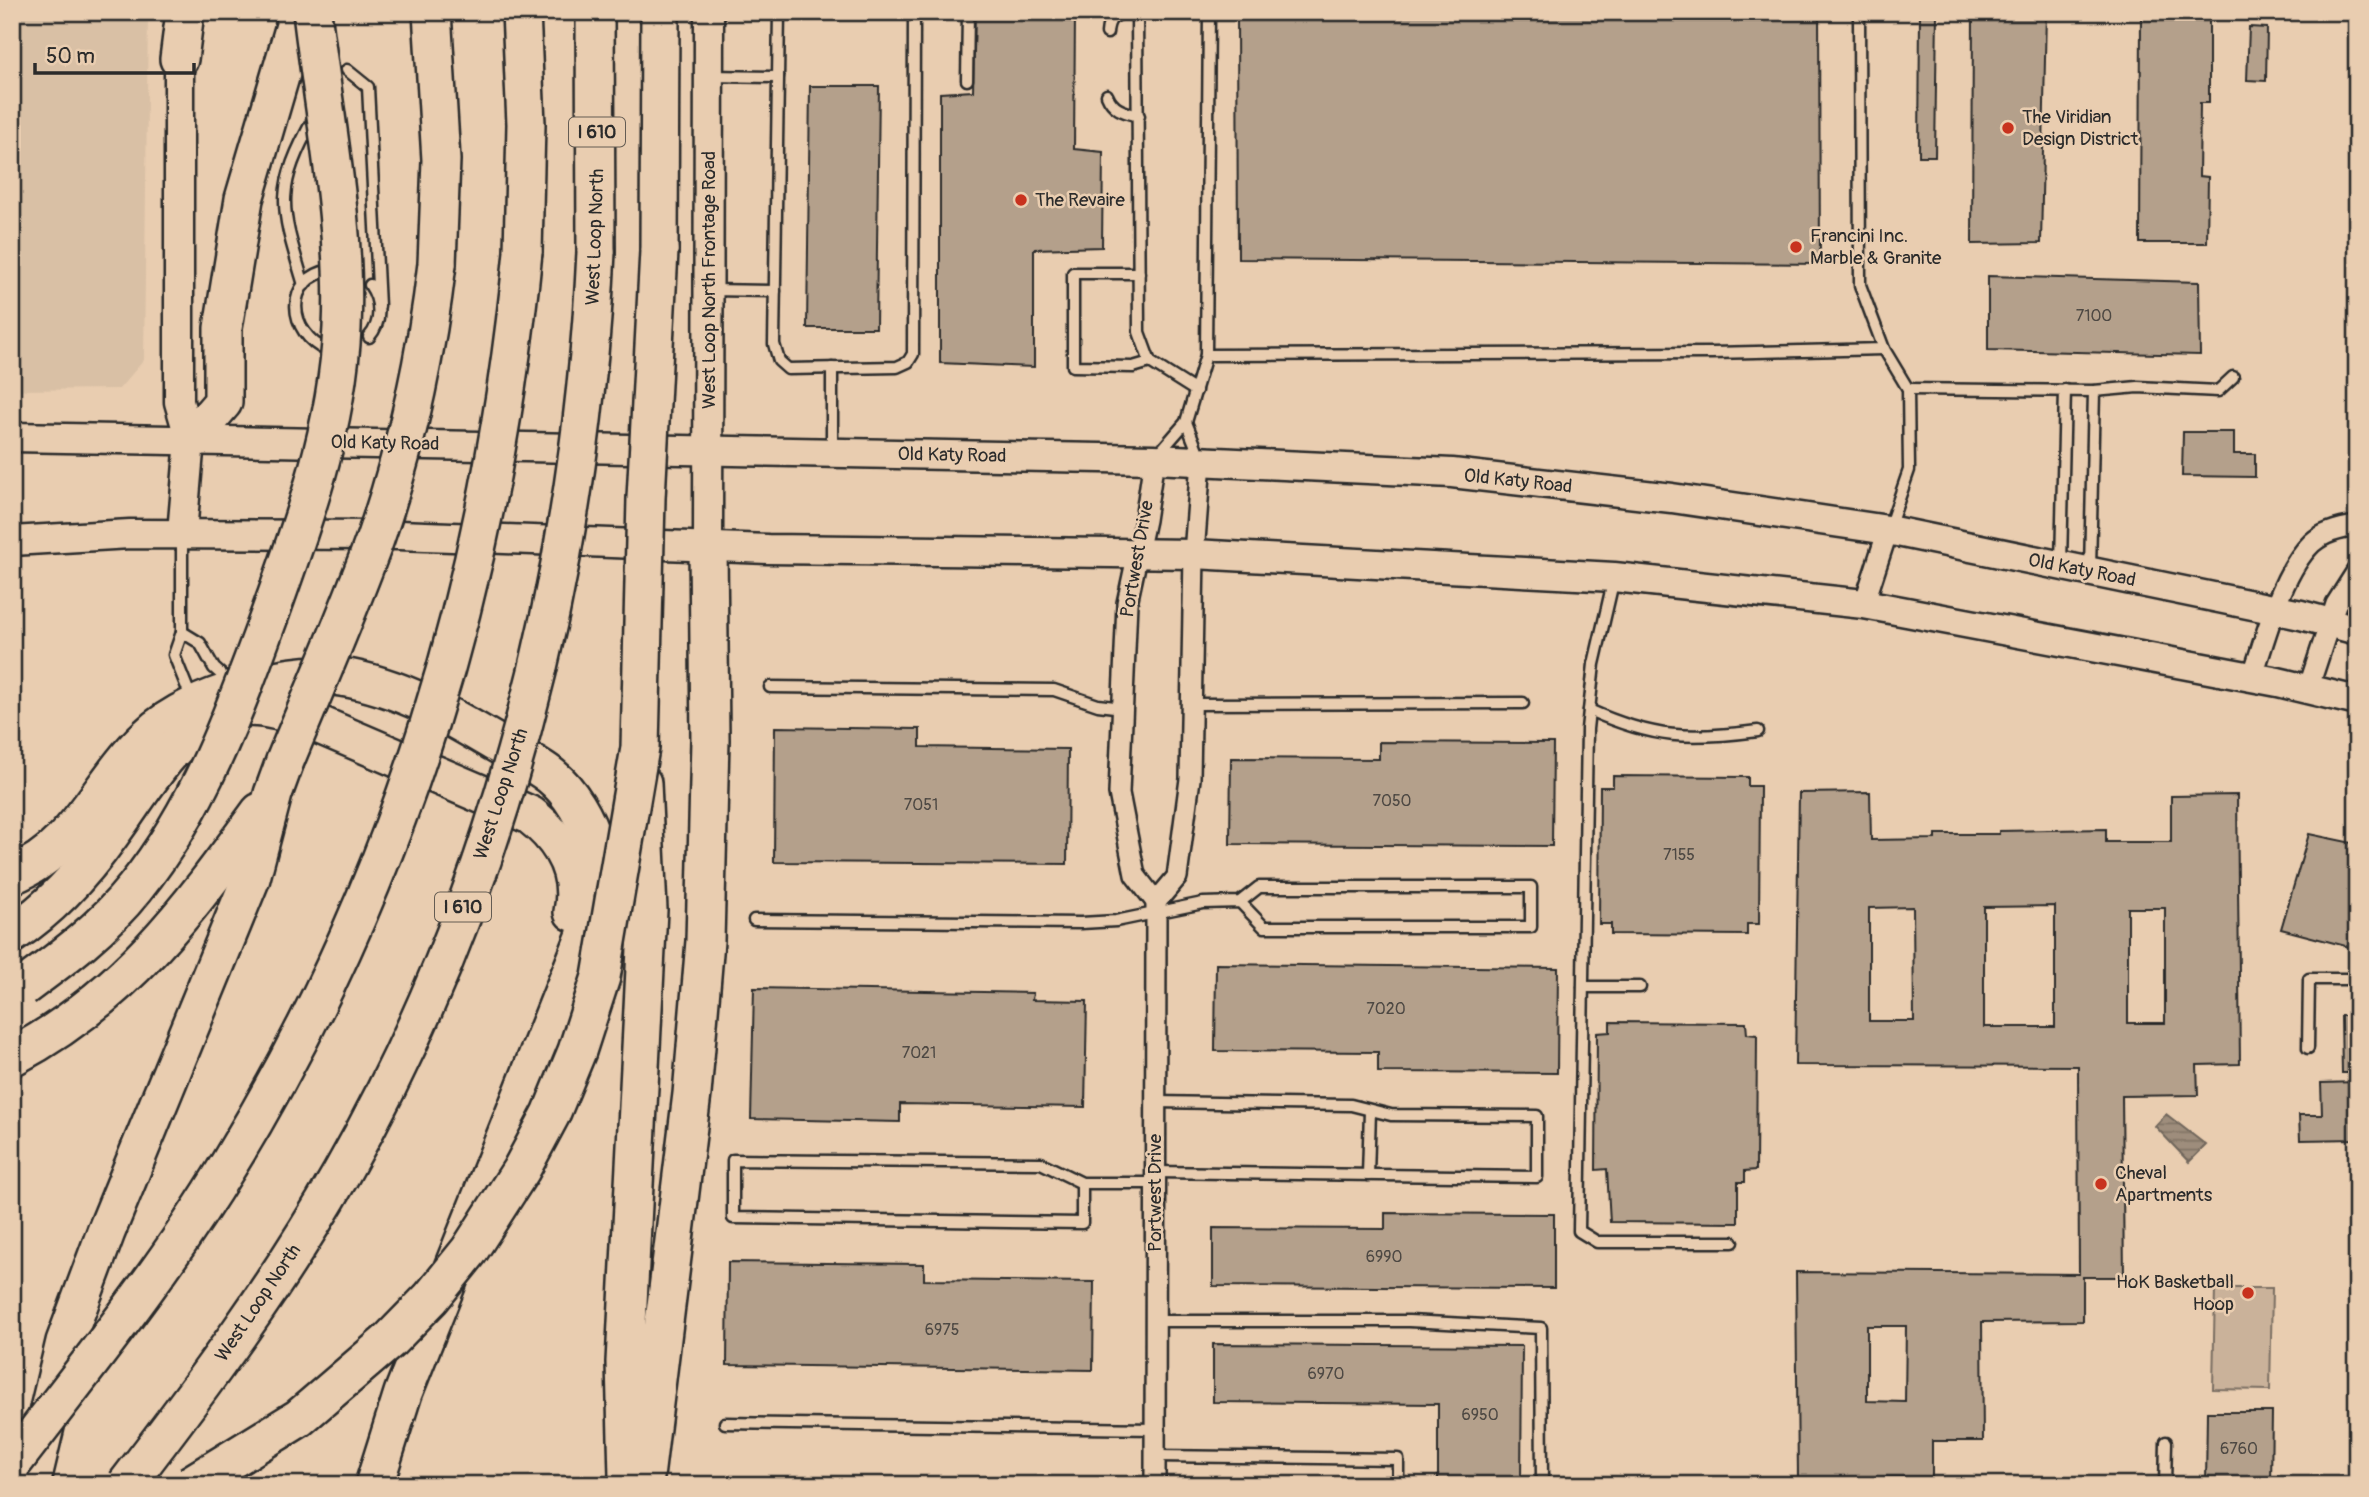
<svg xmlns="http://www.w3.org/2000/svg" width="2369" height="1497" font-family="Pangolin,sans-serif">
<defs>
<pattern id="water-rules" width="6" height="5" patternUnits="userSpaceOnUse" patternTransform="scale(1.75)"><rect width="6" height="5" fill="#9e8d7b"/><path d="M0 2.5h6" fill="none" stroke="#817365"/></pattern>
</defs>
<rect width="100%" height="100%" fill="#e9cdb0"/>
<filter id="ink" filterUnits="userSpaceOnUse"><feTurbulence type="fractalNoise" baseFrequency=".0143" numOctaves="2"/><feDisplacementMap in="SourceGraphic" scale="14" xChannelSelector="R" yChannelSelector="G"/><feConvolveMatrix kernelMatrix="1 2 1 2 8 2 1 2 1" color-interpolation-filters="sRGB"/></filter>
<g filter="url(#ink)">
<!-- built -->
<polygon fill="#d9c0a5" points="12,12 148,12 144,360 119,389 12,390"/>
<!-- grass -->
<polygon fill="#cab29a" stroke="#7a6e62" stroke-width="2" points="2215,1288 2272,1288 2270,1390 2213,1389"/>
<!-- water -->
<polygon fill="url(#water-rules)" stroke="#70665b" stroke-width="2" points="2166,1114 2206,1145 2189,1162 2155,1126"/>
<!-- building -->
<g fill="#b4a08b" stroke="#2b2b2b" stroke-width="2" fill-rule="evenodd">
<polygon points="975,12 1075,12 1074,149 1103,152 1102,247 1034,249 1034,367 940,363 940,93 973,91"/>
<polygon points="1237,12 1819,12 1820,264 1238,259"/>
<polygon points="1920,12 1937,12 1935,156 1919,156"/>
<polygon points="1973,12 2046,12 2041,243 1972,244"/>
<polygon points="2141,12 2209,12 2209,103 2200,103 2199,176 2208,177 2207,243 2140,243"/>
<polygon points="2249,27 2267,28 2266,81 2247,80"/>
<polygon points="810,86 879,86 876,328 807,328"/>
<polygon points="1988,276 2199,282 2200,355 1988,350"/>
<polygon points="2183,432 2234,432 2234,454 2255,454 2255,477 2182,476"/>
<polygon points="775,727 920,729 920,747 1068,749 1067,864 774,862"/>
<polygon points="1379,742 1553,743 1552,846 1230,844 1231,758 1379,759"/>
<polygon points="1613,776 1748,777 1748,786 1760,786 1759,924 1747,924 1747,935 1611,934 1611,924 1599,924 1600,787 1613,787"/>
<path d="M1870,792L1871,840L1936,839V834H1999V831L2106,829V842H2171V796L2237,795L2240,1064L2197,1065L2198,1095L2122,1096L2124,1277H2083V1321L1982,1322L1983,1441H1932V1477L1798,1479L1796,1272L2079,1274L2078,1066L1795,1065L1799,793ZM2055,906V1027H1984V907ZM1913,907L1914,1021H1869V908ZM2128,908H2165V1023H2128ZM1867,1326H1906L1905,1402L1867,1401Z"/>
<polygon points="2309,834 2357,844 2357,949 2281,929"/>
<polygon points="1216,964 1558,968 1557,1073 1378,1072 1378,1052 1215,1051"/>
<polygon points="754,988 1033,993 1032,1000 1087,1001 1085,1107 900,1104 900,1122 751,1119"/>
<polygon points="2341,1016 2357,1016 2357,1073 2342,1073"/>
<polygon points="1610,1022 1746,1023 1747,1034 1757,1035 1756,1170 1745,1171 1745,1182 1738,1182 1738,1223 1610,1222 1607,1169 1596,1170 1597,1033 1610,1032"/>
<polygon points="2357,1082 2357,1139 2300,1140 2299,1115 2322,1115 2321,1083"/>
<polygon points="1385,1213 1554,1214 1554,1288 1213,1286 1213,1228 1385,1229"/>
<polygon points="728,1262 924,1264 924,1280 1094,1282 1093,1370 727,1365"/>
<polygon points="1213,1344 1522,1346 1521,1485 1438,1485 1438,1404 1213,1402"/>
<polygon points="2207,1412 2272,1412 2271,1485 2206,1485"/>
</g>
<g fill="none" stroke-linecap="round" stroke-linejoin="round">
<!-- service casing -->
<g stroke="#2b2b2b" stroke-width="15">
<g id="service">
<polyline points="779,12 774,344 779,361 788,369 897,367 908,362 913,354 914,12"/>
<polyline points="1137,12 1139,332 1150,362 1196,391"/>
<path d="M1107,33C1108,18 1114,15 1128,12"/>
<polyline points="347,70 368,87 379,306"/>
<polyline points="710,76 778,77"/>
<polyline points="967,80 968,12"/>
<path d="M1107,95C1113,110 1124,112 1139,116"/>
<polyline points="1139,273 1073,273 1073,366 1133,367 1150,362"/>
<path d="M304,285C281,208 273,192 314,118"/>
<polyline points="710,290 775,291"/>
<path d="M369,337C382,322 381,301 370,285"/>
<polyline points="1884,349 1908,389 1909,470 1889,528"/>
<path d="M328,351C287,333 283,278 331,270"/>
<polyline points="1206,355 1712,353 1884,349 1860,285 1859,12"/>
<polyline points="1908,389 2094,391 2138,387 2218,391 2233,377"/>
<polyline points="1186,422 1200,457"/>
<polyline points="832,452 832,368"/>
<polyline points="1159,453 1186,422 1206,355 1209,12"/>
<polyline points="182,535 182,632 174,655 192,700"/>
<polyline points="2061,564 2065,390"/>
<polyline points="2090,570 2094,391"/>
<polyline points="1614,578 1594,664 1587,729 1579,1231 1597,1242 1733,1242"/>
<polyline points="182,632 200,643 214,668 231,683"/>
<polyline points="770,687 1054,690 1098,705 1123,708"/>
<polyline points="1192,704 1523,703"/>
<path d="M1589,710C1654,739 1689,740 1758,731"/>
<polyline points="754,920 1081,923 1116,921 1203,903 1240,902 1259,887 1531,887 1531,927 1264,927 1240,902"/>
<polyline points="1583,987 1640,987"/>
<polyline points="2308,1048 2309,979 2357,979"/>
<polyline points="1156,1102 1351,1105 1391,1115 1537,1116 1537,1177 1156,1172"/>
<polyline points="1368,1175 1370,1111"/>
<polyline points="1082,1183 1082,1223 733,1218 733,1160 1041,1163 1082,1183 1156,1183"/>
<polyline points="1155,1321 1409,1321 1541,1328 1542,1485"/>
<polyline points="725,1423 1155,1429"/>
<polyline points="1155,1456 1398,1459 1398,1485"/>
<polyline points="2165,1485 2166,1442"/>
</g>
</g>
<!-- minor casing -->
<g stroke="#2b2b2b" stroke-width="24">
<g id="minor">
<polyline points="1154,459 1145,520 1127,603 1119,793 1135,875 1156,902"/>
<polyline points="1864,604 1888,530"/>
<path d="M2252,677C2266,637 2281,573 2312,543C2324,532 2341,528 2357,526"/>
<polyline points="2308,689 2336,604 2357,571"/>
<polyline points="1155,1485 1156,902 1177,877 1190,779 1194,554 1201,461"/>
</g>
</g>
<!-- secondary casing -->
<g stroke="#2b2b2b" stroke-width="33">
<g id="secondary">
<polyline points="179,41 179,402 190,440 182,533"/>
<polyline points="12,437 1154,459 1452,473 1672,498 1888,530 2301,615 2357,630"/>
<polyline points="12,541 130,534 399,535 768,549 1194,554 1614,577 1864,604 2278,682 2357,701"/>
<polyline points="708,547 709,12"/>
</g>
</g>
<!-- motorway casing -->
<g stroke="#2b2b2b" stroke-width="42">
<g id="motorway">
<polyline points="432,12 441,160 437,264"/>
<polyline points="521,12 526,124 523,252"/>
<polyline points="595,12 596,252"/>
<polyline points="179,59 185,12"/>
<polyline points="659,251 660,12"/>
<polyline points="190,440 223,402 223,328 244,199 299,12"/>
<path d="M12,875C78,849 99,781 148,736C173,712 209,698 241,688C271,679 310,672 341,677C402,686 454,718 506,749C520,757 538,765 551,776C570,791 587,820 593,843C600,874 592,907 585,937L403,1393L374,1485"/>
<path d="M12,934C51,908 83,873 110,835C144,790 174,728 232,710C254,703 279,711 301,717L530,815C561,839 581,872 573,912"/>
<path d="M12,1057C125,997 187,912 260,812"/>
<polyline points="628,1477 625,1362 648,910 642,783"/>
<polyline points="31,1485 65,1342 106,1232 251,878 273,794 285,761"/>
<polyline points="644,1485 692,1094 705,941 710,740 708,547"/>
</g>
</g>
<!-- service -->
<use href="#service" stroke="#e9cdb0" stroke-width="10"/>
<!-- minor -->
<use href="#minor" stroke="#e9cdb0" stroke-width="19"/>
<!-- secondary -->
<use href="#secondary" stroke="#e9cdb0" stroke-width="28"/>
<!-- motorway -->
<use href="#motorway" stroke="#e9cdb0" stroke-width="37"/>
<!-- motorway-bridge casing -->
<g stroke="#2b2b2b" stroke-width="42" stroke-linecap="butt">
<g id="motorway-bridge">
<path d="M285,761C315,688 348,614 375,539C406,450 426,357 437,264"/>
<path d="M23,987C64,957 103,928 135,888C200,807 235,710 270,614C304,520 337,429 342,328C347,225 324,115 312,12"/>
<path d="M12,1464C87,1366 165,1270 229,1164C402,880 491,581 523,252"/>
<path d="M126,1485C203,1385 278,1284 341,1174C500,895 581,572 596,252"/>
<polyline points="190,1485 299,1418 390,1340 431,1298 469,1251 521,1170 551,1114 577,1051 601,977 640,748 646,498 659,251"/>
</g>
</g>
<!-- motorway-bridge -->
<use href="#motorway-bridge" stroke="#e9cdb0" stroke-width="37"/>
</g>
</g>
<!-- markers -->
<g fill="#c8321e" stroke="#e9cdb0" stroke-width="2.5">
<circle cx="2008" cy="128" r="7"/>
<circle cx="1021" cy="200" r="7"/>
<circle cx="1796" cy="247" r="7"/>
<circle cx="2101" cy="1184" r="7"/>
<circle cx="2248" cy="1293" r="7"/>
</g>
<g text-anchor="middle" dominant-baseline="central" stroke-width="5" stroke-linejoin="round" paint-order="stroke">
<!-- number labels -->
<g font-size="16" fill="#4d4843">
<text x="2094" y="316">7100</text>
<text x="1392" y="801">7050</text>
<text x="921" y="805">7051</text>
<text x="1679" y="855">7155</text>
<text x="1386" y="1009">7020</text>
<text x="919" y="1053">7021</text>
<text x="1384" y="1257">6990</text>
<text x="942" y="1330">6975</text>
<text x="1326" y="1374">6970</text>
<text x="1480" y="1415">6950</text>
<text x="2239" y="1449">6760</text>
</g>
<!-- shield labels -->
<g fill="#e9cdb0" stroke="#645c53" stroke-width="2">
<rect x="569" y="117.5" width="56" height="29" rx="5"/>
<rect x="435" y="892.5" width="56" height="29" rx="5"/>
</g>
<g font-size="18" font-weight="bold" fill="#2b2b2b">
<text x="597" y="132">I 610</text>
<text x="463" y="907">I 610</text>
</g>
<!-- poi labels -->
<g font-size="19" fill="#2b2b2b" stroke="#e9cdb0" text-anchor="start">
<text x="2022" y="117">The Viridian<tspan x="2022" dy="22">Design District</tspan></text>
<text x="1035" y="200">The Revaire</text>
<text x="1810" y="236">Francini Inc.<tspan x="1810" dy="22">Marble &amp; Granite</tspan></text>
<text x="2115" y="1173">Cheval<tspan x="2115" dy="22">Apartments</tspan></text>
<text x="2234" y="1282" text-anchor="end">HoK Basketball<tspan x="2234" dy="22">Hoop</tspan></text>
</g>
<!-- street labels -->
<g font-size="19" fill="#2b2b2b" stroke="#e9cdb0">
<text transform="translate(595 237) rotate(-88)">West Loop North</text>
<text transform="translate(709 280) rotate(-90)">West Loop North Frontage Road</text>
<text transform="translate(385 443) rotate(1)">Old Katy Road</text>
<text transform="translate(952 455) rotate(1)">Old Katy Road</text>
<text transform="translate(1518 481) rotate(6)">Old Katy Road</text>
<text transform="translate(1137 559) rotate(-80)">Portwest Drive</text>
<text transform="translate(2082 570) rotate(11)">Old Katy Road</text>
<text transform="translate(501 794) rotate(-72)">West Loop North</text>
<text transform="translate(1155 1193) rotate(-90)">Portwest Drive</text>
<text transform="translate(258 1303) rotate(-56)">West Loop North</text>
</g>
</g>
<!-- margin -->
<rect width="2369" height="1497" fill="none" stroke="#e9cdb0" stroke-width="42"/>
<rect x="21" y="21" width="2327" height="1455" fill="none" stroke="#2b2b2b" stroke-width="2.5" filter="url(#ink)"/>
<!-- scale -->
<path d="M35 63v10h159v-10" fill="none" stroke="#2b2b2b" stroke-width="3.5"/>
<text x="46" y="63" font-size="21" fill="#2b2b2b" stroke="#e9cdb0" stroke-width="5" paint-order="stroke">50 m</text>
</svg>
